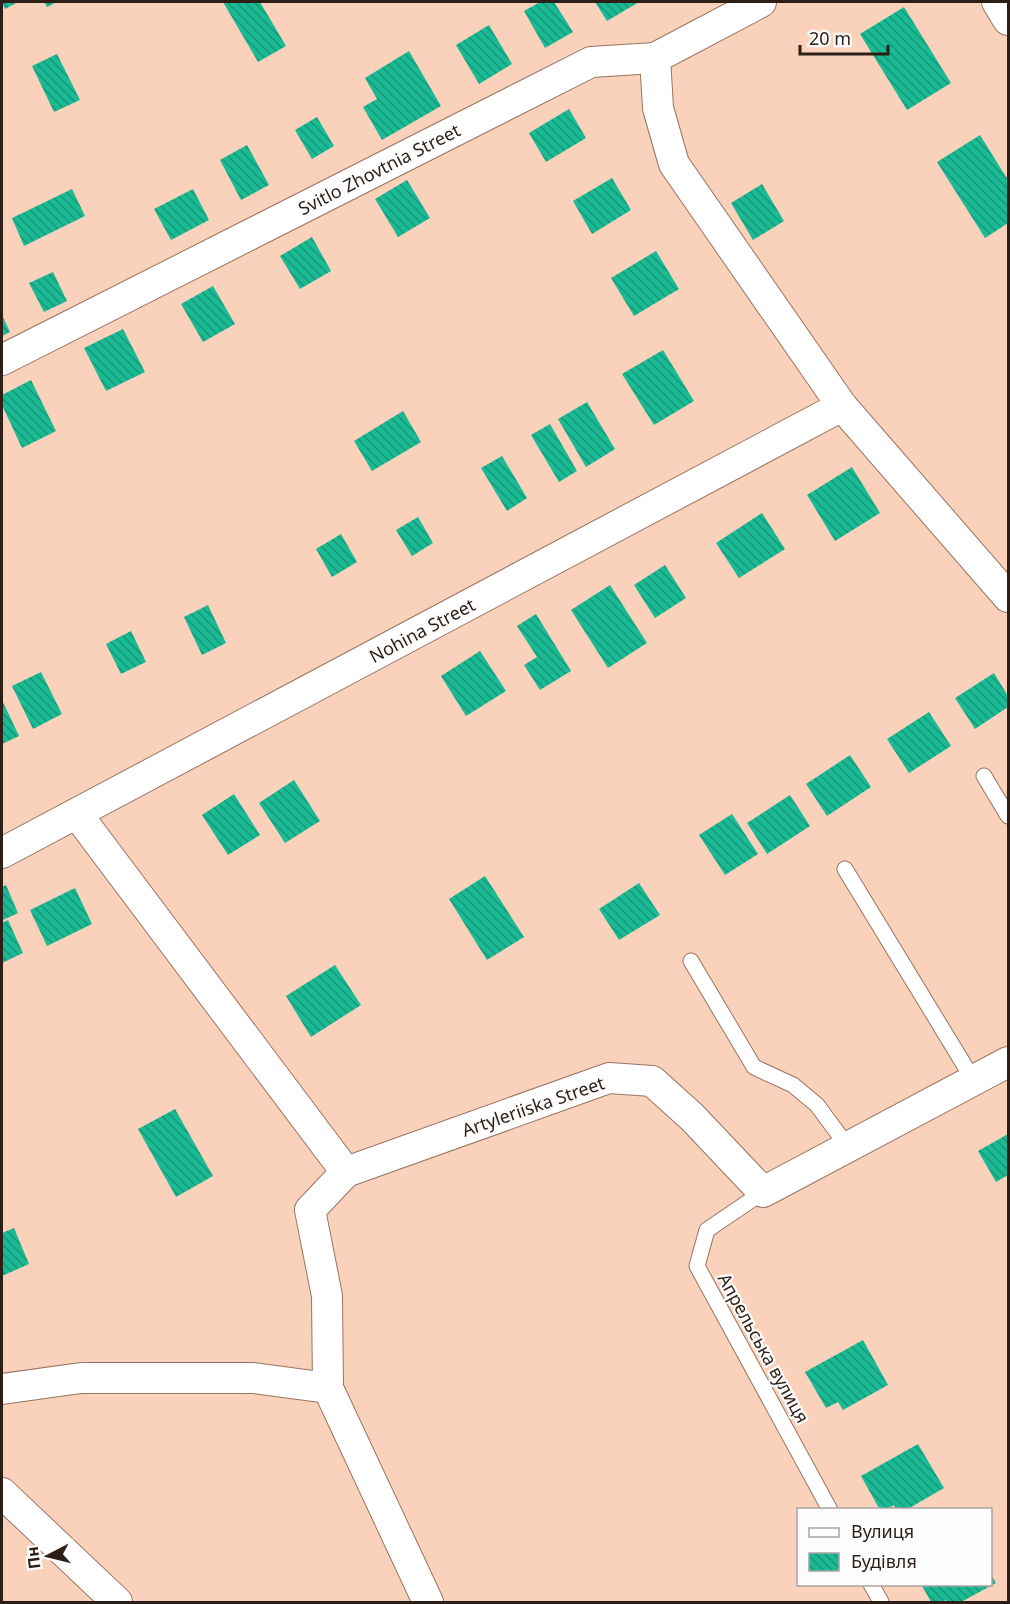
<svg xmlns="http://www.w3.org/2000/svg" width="1010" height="1604" font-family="'Noto Sans',sans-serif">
<defs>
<pattern id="building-back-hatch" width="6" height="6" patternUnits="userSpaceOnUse" patternTransform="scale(1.5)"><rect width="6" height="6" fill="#1aba94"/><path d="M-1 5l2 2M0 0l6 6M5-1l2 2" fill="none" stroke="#189778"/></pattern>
</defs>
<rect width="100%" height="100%" fill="#fad2bc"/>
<!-- building -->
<g fill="url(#building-back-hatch)">
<polygon points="2,2 18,2 5,9"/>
<polygon points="44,2 57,2 47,7"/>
<polygon points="223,2 260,2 286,46 258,62"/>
<polygon points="540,2 554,2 573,32 545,48 524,11"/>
<polygon points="595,2 639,2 607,21"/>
<polygon points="904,7 951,83 907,110 860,34"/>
<polygon points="489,25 512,64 479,84 456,45"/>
<polygon points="409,51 441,106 382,140 363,107 377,99 365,78"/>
<polygon points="57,54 80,100 54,112 32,66"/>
<polygon points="569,109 586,138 546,162 529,133"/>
<polygon points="317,117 334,146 312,159 295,130"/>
<polygon points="980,135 1008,180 1008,223 985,238 937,162"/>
<polygon points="247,145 269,185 241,200 220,160"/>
<polygon points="612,178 631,210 592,234 573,201"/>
<polygon points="407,180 430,218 398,237 375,199"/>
<polygon points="762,184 784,221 753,240 731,203"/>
<polygon points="72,189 85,216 24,246 12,218"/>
<polygon points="193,189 209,220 171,240 154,209"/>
<polygon points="312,237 331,271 300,289 280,256"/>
<polygon points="656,251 679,289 634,316 611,278"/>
<polygon points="53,272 67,301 44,312 29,283"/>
<polygon points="213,286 235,324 203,342 181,304"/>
<polygon points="2,315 10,332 2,336"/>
<polygon points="123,329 145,372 106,391 84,348"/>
<polygon points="663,350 694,401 654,425 622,374"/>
<polygon points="31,380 56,431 22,448 2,405 2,395"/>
<polygon points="587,402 615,449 586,467 558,419"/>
<polygon points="403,411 421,442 372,471 354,441"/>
<polygon points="550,424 577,471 559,482 531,435"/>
<polygon points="502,456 527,498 507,511 481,468"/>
<polygon points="852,467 880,513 835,541 807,495"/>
<polygon points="762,513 785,549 739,578 716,543"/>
<polygon points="418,517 433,543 412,556 396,530"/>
<polygon points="341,534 357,562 332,577 316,549"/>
<polygon points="665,565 686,598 655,618 634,585"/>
<polygon points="610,585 647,643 608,668 571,610"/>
<polygon points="208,605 226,643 202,655 184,617"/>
<polygon points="536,614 571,671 540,690 524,665 537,657 517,626"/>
<polygon points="131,631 146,662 121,674 106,644"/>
<polygon points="480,651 506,691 466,716 441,676"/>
<polygon points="41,672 62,714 33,729 12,686"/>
<polygon points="994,673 1008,696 1008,707 975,729 955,698"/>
<polygon points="2,700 19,736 2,744"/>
<polygon points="929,712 951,746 909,773 887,739"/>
<polygon points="850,755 871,787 827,816 806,784"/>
<polygon points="294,780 320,821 285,843 259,803"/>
<polygon points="234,794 260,835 228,855 202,815"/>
<polygon points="790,795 810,826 767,854 747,823"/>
<polygon points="732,814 758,854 725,875 699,835"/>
<polygon points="485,876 524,937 487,960 449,899"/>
<polygon points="639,883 660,915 619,940 599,909"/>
<polygon points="6,885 18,913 3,920 2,887"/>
<polygon points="75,888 92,924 47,946 30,910"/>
<polygon points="8,920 23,953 2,963 2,923"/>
<polygon points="335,965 361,1005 311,1037 286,996"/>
<polygon points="175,1109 213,1176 176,1197 138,1129"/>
<polygon points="1008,1134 1008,1175 996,1182 978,1151"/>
<polygon points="14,1228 29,1264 2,1276 2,1233"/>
<polygon points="863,1340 888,1385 843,1410 838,1402 826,1408 805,1372"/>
<polygon points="918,1444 944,1488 906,1510 896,1510 894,1505 886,1510 880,1510 861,1476"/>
<polygon points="990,1573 996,1583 961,1602 947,1602 946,1600 941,1602 931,1602 921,1584 990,1584"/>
</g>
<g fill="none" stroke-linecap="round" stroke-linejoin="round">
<!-- service casing -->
<g stroke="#977460" stroke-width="17">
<g id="service">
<polyline points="984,776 1008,816"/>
<polyline points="845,869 974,1081"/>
<polyline points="691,961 754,1067 793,1085 817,1105 848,1147"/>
<polyline points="763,1192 707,1230 697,1266 830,1510"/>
<polyline points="871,1584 881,1602"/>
</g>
</g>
<!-- minor casing -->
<g stroke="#977460" stroke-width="32">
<g id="minor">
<polyline points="997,2 1008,20"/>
<polyline points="655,58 658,108 674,164 842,406 1008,597"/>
<polyline points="2,360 591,62 655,58 761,2"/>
<polyline points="77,814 346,1172 310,1210 327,1296 328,1388 428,1602"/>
<polyline points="2,853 842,406"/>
<polyline points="346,1172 609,1078 652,1081 692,1117 763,1192 1008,1062"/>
<polyline points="2,1389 81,1378 254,1378 328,1388"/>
<polyline points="2,1493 117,1602"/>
</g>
</g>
<!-- service -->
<use href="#service" stroke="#fff" stroke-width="15"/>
<!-- minor -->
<use href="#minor" stroke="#fff" stroke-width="30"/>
</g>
<g text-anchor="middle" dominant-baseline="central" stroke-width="4.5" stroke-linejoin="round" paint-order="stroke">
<!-- street labels -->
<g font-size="18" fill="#2d1f17" stroke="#fcfcfc">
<text transform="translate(379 169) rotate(-27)">Svitlo Zhovtnia Street</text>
<text transform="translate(422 630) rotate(-28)">Nohina Street</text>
<text transform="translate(533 1106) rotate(-19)">Artyleriiska Street</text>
<text transform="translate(764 1348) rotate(61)">Апрельська вулиця</text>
</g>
</g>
<!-- border -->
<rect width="1010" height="1604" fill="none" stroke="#2d1f17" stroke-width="6"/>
<!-- legend -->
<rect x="797" y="1508" width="195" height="78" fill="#fcfcfc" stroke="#a9a4a0" stroke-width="1.5"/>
<rect x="809" y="1528" width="30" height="9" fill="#ffffff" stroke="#a9a4a0" stroke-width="1.5"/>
<text x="851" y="1538" font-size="18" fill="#2d1f17">Вулиця</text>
<rect x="809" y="1553" width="30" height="18" fill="url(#building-back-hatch)" stroke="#a9a4a0" stroke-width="1.5"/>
<text x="851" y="1568" font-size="18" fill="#2d1f17">Будівля</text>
<!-- north arrow -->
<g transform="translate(48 1556) rotate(263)" stroke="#fcfcfc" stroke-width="4.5" paint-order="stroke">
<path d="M0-4.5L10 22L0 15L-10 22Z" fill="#2d1f17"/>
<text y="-9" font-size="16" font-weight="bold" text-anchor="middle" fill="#2d1f17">Пн</text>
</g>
<!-- scale -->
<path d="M800 45v9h88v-9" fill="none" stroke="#2d1f17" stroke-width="3"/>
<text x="809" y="45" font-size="18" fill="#2d1f17" stroke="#fcfcfc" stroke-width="4.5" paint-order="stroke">20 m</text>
</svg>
